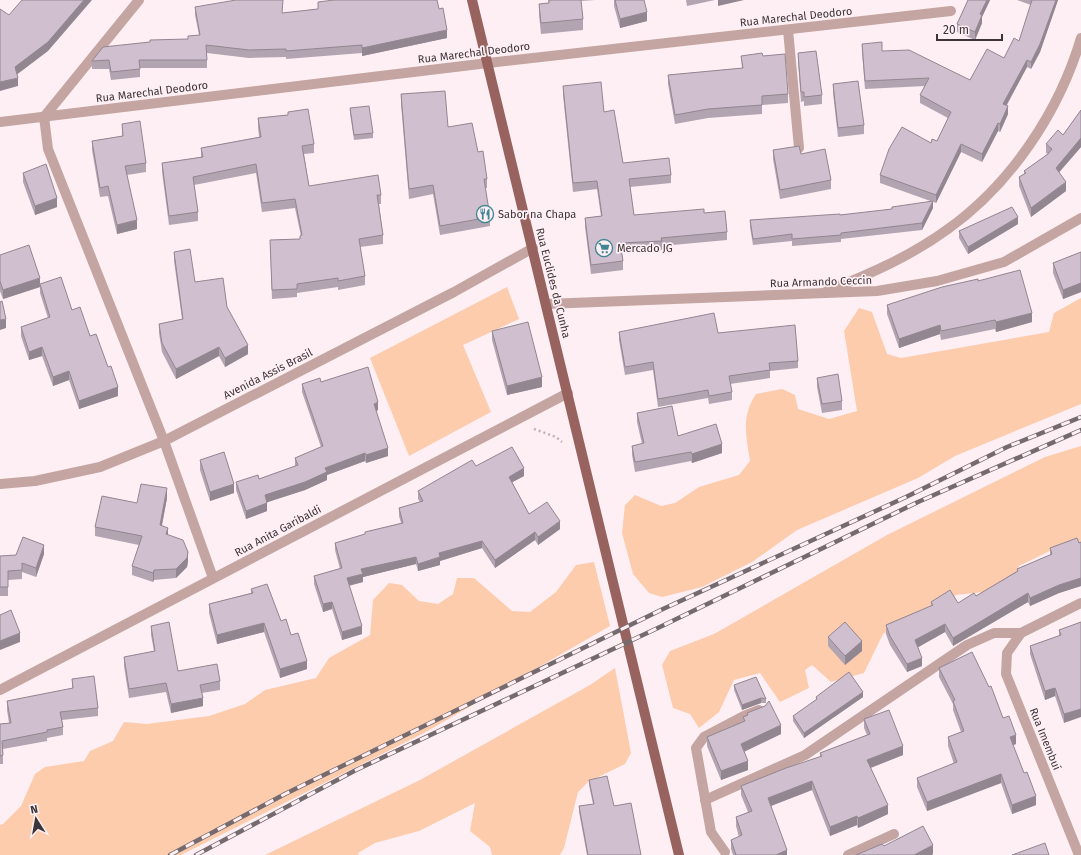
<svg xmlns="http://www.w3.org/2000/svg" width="1081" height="855" font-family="'Fira Sans',sans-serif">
<rect width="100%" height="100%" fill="#fdeff4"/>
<!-- green -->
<g fill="#fdccad">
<polygon points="507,287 519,319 463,345 491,412 409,456 370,358"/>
<path d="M1081,298V404L955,456L918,478L797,530L752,562L702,587L662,597L649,593L633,574L622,533L625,505L635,495L661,506L675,503L699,487L739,475L750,461C746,436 741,416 756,394L782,389L795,395L798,409L829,419L857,411L844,331L859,308L872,312L887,354L901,358L1049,332L1054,313Z"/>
<polygon points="1081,446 1081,543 1060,546 1019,566 1011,587 1002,590 956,595 883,634 864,673 831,682 812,665 805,670 809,688 780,702 760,673 734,680 719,712 699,728 690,714 673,708 662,665 670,651 714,634 887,535 1045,457"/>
<polygon points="594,562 610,626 424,733 181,855 0,855 0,825 3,824 21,806 35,774 45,767 84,761 90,751 113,741 124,722 147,724 209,716 245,704 265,690 316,678 329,658 370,635 373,600 389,583 402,585 419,601 438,604 453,594 457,578 474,578 512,611 530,612 556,592 576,565"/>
<polygon points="615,668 631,753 625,764 588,782 578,792 564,848 560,855 492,855 490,847 470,831 475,803 419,831 375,843 358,853 359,855 265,855 420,780 590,685"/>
</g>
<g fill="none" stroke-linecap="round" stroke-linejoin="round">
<!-- path -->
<polyline stroke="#beb1b6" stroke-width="2.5" stroke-dasharray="2 3" stroke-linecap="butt" points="534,429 556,437 562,442"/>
<!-- minor -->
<g stroke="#c4a5a1" stroke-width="10">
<polyline points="139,0 44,117 48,149 164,441 213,578"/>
<polyline points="788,30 799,148"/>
<polyline points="0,122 488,63 951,11"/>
<path d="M827,291C870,274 911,256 948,229C1011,184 1059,112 1081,38"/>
<polyline points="546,304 877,291 937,281 1004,262 1081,218"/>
<polyline points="0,484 35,481 100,467 164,441 454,292 533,248"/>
<polyline points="0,690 568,393"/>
<polyline points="705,800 805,755 967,645 994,633 1021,633"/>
<polyline points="725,852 711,832 696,748 704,737 744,716 759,710"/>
<polyline points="848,855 894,834"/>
<polyline points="1079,855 1006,674 1007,653 1021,633 1081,603"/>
</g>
<!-- major -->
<polyline stroke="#98625e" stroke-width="10" points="472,0 679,855"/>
<!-- rail casing -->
<g stroke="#756b6e" stroke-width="4.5">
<g id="rail">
<polyline points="170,855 285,794 663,609 906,497 1007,447 1081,417"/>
<polyline points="196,855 356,770 662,626 918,502 1081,430"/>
</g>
</g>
<!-- rail -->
<use href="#rail" stroke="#fdeff4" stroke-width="3" stroke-dasharray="9" stroke-linecap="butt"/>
</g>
<!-- wall -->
<g fill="#b3a4b2">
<polygon points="548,0 595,0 581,1 583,19 583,30 541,34 539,15 539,4 549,3"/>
<polygon points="614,0 644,0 647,21 620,28 614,6"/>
<polygon points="686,0 715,0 687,6"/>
<polygon points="968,0 990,0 982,17 982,23 975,40 957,32 957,24"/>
<polygon points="1017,0 1058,0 1040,52 1031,69 1027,67 1007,105 1008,114 1000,132 998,131 982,162 961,152 936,203 880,183 880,175 931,143 937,141 948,118 920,103 920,95 925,86 865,89 862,52 862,44 970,80 1004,58 1019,41 1031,5"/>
<polygon points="318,2 439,9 447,38 362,56 362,53 286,59 286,57 249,58 207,53 207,68 140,68 140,77 111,80 109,69 92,69 92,61 188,39 199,35 195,15 195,7 283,13 318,9"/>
<polygon points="798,53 822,95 822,104 804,106 804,101 801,102 798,62"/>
<polygon points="741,56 763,56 788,94 788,103 762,105 762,114 708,118 675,124 668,84 668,75 742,68"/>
<polygon points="833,84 864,125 864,134 838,137 833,93"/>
<polygon points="563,86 604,112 623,163 671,175 671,183 630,187 634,215 704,213 727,232 727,240 662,246 662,250 622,252 623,261 623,270 591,274 585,227 585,218 601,216 597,189 573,192 563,95"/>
<polygon points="401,94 448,127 478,152 487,179 487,188 485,188 490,217 490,226 440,235 433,194 409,199 401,104"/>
<polygon points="350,108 373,133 373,138 354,140 350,113"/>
<polygon points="1081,110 1081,147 1059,172 1066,191 1031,217 1019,186 1019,177 1024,174 1024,171 1048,154 1046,153 1046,144 1063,135"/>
<polygon points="288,112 314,144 314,153 304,154 309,186 381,195 381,204 379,204 383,235 383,244 360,247 365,276 365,285 338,290 338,287 297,293 297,297 272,299 270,240 300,239 300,236 301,236 295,208 262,212 256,173 194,185 198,212 198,221 169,225 162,172 162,163 201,157 201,148 259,137 258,127 258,118 288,115"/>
<polygon points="122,124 146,163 146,172 127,175 137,229 117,234 108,196 100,197 92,150 92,141 122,136"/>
<polygon points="773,150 801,154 831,180 831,189 780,199 773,159"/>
<polygon points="23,173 57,207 35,215 23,182"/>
<polygon points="933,208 922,230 841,239 841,242 792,246 792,241 753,245 750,227 750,220 840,215"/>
<polygon points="1018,224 968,254 959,238 959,231"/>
<polygon points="174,252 195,282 227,307 248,354 225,367 219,356 176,379 162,352 159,333 159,324 182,319 174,261"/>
<polygon points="1081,252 1081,292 1063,299 1053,273 1053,263"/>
<polygon points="0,255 40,284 72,310 90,336 118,396 79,409 69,380 53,386 42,356 29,360 21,336 21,327 48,318 40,293 40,287 3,299 0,291"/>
<polygon points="978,281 1032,322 996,332 995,329 941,340 940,334 899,348 887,314 887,305"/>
<polygon points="492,331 542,387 507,395 492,340"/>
<polygon points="619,332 718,333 798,361 798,368 770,371 770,378 730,384 732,392 732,400 709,404 708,398 658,407 653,370 625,375 619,340"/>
<polygon points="817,378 842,401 842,410 822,413 817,387"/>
<polygon points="321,382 378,410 376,411 388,456 366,463 365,461 327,475 327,480 305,490 267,502 267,511 246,519 236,490 236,482 259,479 295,466 295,458 321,447 302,392 302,384"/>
<polygon points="637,413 678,436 722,453 692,463 691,461 635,472 632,455 632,446 642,444 637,422"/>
<polygon points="200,460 234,493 210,501 200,470"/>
<polygon points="476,466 524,476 512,482 529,514 560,529 538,545 535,540 495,568 482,548 440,561 440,565 418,571 416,564 363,577 363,582 349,586 362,634 342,640 332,609 323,612 314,584 314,576 340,569 335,550 335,543 365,535 365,532 401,523 399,516 399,508 420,502 418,499 418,491"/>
<polygon points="167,498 162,526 168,535 188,561 187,567 176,578 154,580 153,582 132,575 132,566 139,545 95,536 95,527 137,503"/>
<polygon points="1081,542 1081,586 1059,593 1030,606 1028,602 953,646 945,632 918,647 922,666 907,672 890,645 886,634 886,625 931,606 931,602 958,603 976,596 1017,571 1017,569 1050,555 1050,548"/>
<polygon points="44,554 36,577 22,572 22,579 8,580 8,596 0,596 0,556"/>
<polygon points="251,589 281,621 291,635 307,669 280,678 264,632 217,644 209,613 209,604 251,593"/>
<polygon points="1081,622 1064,723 1055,696 1045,700 1030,654 1030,646 1059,636 1059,630"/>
<polygon points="151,626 178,671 220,681 220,690 202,693 203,706 171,713 166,692 129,698 124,666 124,657 154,651 151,635"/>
<polygon points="828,637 862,651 845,665 828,646"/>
<polygon points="939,668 1003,718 1016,744 1013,745 1036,805 1012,814 1001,783 927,811 917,787 917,778 954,764 948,746 948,737 961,732 953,710 953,704 939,677"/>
<polygon points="72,679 98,708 98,716 62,720 63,727 63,735 47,738 47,741 3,749 3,764 0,764 0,724 9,723 7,710 7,701 72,689"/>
<polygon points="734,685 766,699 766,703 761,703 742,710 734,690"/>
<polygon points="816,697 863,697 804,738 793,721 793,716 816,700"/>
<polygon points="747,713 781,734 744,752 748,770 721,780 707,746 707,737 743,722 743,717 747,716"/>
<polygon points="864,719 903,755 871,768 888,814 858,828 857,825 830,836 812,790 771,806 787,855 733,855 731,849 731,840 739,837 736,826 736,817 748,812 741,795 741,786 820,757 820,753 867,735 864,728"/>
<polygon points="589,780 614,806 641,855 587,855 579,812 579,806 593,804 589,785"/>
</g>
<!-- shaded-wall -->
<g fill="#928691">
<polygon points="84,0 92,0 48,51 15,76 15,67"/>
<polygon points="718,0 744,0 718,6"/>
<polygon points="987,0 990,0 982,17 982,23 975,40 975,32 980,14"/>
<polygon points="1056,0 1058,0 1040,52 1031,69 1031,62"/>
<polygon points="647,12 647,21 620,28 620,19"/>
<polygon points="447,30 447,38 362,56 362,48"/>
<polygon points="1027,60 1027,67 1003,111 1003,104"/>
<polygon points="18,78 18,86 0,91 0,82"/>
<polygon points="1008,106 1008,114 1000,132 1000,124"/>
<polygon points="998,123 998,131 982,162 982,154"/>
<polygon points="1081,138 1081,147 1056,176 1056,168"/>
<polygon points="961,144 961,152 936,203 936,195"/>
<polygon points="1066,182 1066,191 1031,217 1031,208"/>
<polygon points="57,198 57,207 35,215 35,206"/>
<polygon points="933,201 933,208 922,230 922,223"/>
<polygon points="1018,217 1018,224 968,254 968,247"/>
<polygon points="137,220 137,229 117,234 117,225"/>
<polygon points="40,278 40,287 3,299 3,290"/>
<polygon points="1081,283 1081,292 1063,299 1063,290"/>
<polygon points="1032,313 1032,322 996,332 996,322"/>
<polygon points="6,319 6,328 0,330 0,320"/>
<polygon points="940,325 940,334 899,348 899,339"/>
<polygon points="248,345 248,354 225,367 225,358"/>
<polygon points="42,347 42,356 29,360 29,352"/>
<polygon points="219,347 219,356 176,379 176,369"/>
<polygon points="69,371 69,380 53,386 53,377"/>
<polygon points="542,377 542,387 507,395 507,386"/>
<polygon points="118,387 118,396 79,409 79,401"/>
<polygon points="378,402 378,410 374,412 374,404"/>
<polygon points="722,444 722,453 692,463 692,454"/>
<polygon points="388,448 388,456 366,463 366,455"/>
<polygon points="365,453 365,461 327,475 327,480 305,490 265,503 265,495 325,468"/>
<polygon points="524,468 524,476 509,484 509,477"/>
<polygon points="234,484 234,493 210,501 210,492"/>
<polygon points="167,488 167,498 160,534 160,525"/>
<polygon points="267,503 267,511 246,519 246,511"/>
<polygon points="560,521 560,529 538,545 538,537"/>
<polygon points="168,528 168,537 166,534"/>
<polygon points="535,532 535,540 495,568 495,560"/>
<polygon points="482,541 482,548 440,561 440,565 418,571 418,564 439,553"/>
<polygon points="44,545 44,554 36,577 36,568"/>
<polygon points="188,552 188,561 187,567 176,578 176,569"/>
<polygon points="416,557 416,564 363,577 363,582 347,586 347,578 361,569"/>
<polygon points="154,570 154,580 153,582 153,573"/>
<polygon points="1081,578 1081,586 1059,593 1030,606 1030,598 1059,585"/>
<polygon points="1028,593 1028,602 953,646 953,638"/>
<polygon points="332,602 332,609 323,612 323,604"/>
<polygon points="264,623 264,632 217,644 217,635"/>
<polygon points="945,624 945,632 915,649 915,640"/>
<polygon points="362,626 362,634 342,640 342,632"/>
<polygon points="20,633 20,642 0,650 0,641"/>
<polygon points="862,641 862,651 845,665 845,656"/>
<polygon points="922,658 922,666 907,672 907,664"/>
<polygon points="307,661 307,669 280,678 280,669"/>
<polygon points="1055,688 1055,696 1045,700 1045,691"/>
<polygon points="863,692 863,697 804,738 804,733"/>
<polygon points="203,698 203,706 171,713 171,704"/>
<polygon points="761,698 761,703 742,710 742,705"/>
<polygon points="1081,709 1081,717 1064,723 1064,714"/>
<polygon points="781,725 781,734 741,753 741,744"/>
<polygon points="1016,735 1016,744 1010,746 1010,737"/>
<polygon points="903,746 903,755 867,769 867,760"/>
<polygon points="748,761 748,770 721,780 721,771"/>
<polygon points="1001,774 1001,783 927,811 927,802"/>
<polygon points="812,781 812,790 768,807 768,798"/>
<polygon points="1036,796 1036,805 1012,814 1012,805"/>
<polygon points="888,805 888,814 858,828 858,818"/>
<polygon points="857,816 857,825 830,836 830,827"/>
<polygon points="933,845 933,854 932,855 914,855"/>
<polygon points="787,850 787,855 776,855"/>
</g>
<!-- building -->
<g fill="#d0bfcf" stroke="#928691">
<polygon points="22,0 84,0 48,42 15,67 18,78 0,82 0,9 9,15"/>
<polygon points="236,0 283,0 282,13 318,9 318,2 334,0 437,0 439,9 443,8 447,30 362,48 362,45 286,51 286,49 249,50 206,45 207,60 139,60 140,69 111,72 109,60 92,61 103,47 150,42 150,40 188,39 188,36 200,35 195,7"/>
<polygon points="549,0 581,0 583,19 541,23 539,4 549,3"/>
<polygon points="615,0 644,0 647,12 620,19"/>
<polygon points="968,0 987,0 980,14 982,15 975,32 957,24"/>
<polygon points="1032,0 1056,0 1040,44 1031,62 1027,60 1003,104 1008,106 1000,124 998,123 982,154 961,144 936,195 880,175 889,149 902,127 931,143 932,139 937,141 951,112 920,95 929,78 865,81 862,44 882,42 882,51 909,50 970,80 987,49 1004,58 1014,38 1019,41"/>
<polygon points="816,51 822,95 804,97 804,92 801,92 798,53"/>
<polygon points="762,53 763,56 785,54 788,94 762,96 762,105 708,109 675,115 668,75 743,68 741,56"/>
<polygon points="858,81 864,125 838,128 833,84"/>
<polygon points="601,82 604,112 614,110 623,163 669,158 671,175 629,179 634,215 704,209 704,213 725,211 727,232 661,238 662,241 620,243 623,261 591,265 585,218 602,216 597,181 573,183 563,86"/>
<polygon points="445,91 448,127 472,123 478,152 483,151 487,179 484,179 490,217 440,226 433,185 409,189 401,94"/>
<polygon points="369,106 373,133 354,135 350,108"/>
<polygon points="308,109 314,144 302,146 309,186 378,175 381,195 377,195 383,235 359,239 365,276 338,281 338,278 297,284 297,289 272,290 270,240 300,239 300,236 302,235 295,199 262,203 256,164 193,177 198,212 169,216 162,163 203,157 201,148 261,137 258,118 288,115 288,112"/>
<polygon points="1081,110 1081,138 1056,168 1066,182 1031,208 1019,177 1026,173 1024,171 1048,154 1052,149 1046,144 1058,130 1063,135"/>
<polygon points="140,121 146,163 125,166 137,220 117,225 108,186 100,188 92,141 123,136 122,124"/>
<polygon points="799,146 801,154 825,149 831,180 780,190 773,150"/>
<polygon points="46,164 57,198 35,206 23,173"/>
<polygon points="933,201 922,223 841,233 841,235 792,239 792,234 753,239 750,220 840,214 840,215 892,209 892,207"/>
<polygon points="1012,207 1018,217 968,247 959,231"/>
<polygon points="29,245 40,278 3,290 0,281 0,255"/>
<polygon points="190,249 195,282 223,278 227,307 248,345 225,358 219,347 176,369 162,343 159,324 183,319 174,252"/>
<polygon points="1081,252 1081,283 1063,290 1053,263"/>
<polygon points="1020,270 1032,313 996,322 995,320 941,331 940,325 899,339 887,305 942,287 978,279 978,281"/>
<polygon points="61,277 72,310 80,307 90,336 96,334 108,367 111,366 118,387 79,401 69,371 53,377 42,347 29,352 21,327 50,317 40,284"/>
<polygon points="2,301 6,319 0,320 0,302"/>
<polygon points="714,313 718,333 795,325 798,361 769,363 770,370 729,376 732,392 709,396 708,390 658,399 653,362 625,367 619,332"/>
<polygon points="528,322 542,377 507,386 492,331"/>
<polygon points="368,367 378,402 374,404 388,448 366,455 365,453 325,468 327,472 305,482 265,495 267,503 246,511 236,482 258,475 259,479 298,465 295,458 323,446 302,384 320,378 321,382"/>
<polygon points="838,374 842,401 822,404 817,378"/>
<polygon points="672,406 678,436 716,424 722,444 692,454 691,452 635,462 632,446 644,443 637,413"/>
<polygon points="512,447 524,468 509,477 529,514 547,502 560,521 538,537 535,532 495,560 482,541 439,553 440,557 418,564 416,557 361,569 363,574 347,578 362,626 342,632 332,602 323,604 314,576 342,568 335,543 365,534 365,532 403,523 399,508 423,501 418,491 472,460 476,466"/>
<polygon points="224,452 234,484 210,492 200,460"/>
<polygon points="141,484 167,488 160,525 168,528 166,534 183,540 188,552 187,558 176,569 154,570 153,573 132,566 142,536 95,527 102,496 137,503"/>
<polygon points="23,537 44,545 36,568 22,563 22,570 8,571 8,587 0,587 0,556 16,555"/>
<polygon points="1077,538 1079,543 1081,542 1081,578 1059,585 1030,598 1028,593 953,638 945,624 915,640 922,658 907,664 890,636 886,625 933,605 931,602 950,590 958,603 974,593 976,596 1018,571 1017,569 1052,554 1050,548"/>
<polygon points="267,584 281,621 286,619 291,635 298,633 307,661 280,669 264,623 217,635 209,604 253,593 251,589"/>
<polygon points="11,610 20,633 0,641 0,615"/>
<polygon points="169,622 178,671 217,664 220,681 200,685 203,698 171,704 166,683 129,689 124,657 155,651 151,626"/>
<polygon points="845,622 862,641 845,656 828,637"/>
<polygon points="1081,622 1081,709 1064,714 1055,688 1045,691 1030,646 1061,635 1059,630"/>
<polygon points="972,652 989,687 991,686 1003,718 1009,716 1016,735 1010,737 1024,773 1027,772 1036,796 1012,805 1001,774 927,802 917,778 957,762 948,737 964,731 953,701 955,700 939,668"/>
<polygon points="849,672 863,692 804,733 793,716 817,699 816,697"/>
<polygon points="94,676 98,708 60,712 63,727 47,730 47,732 2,741 3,755 0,756 0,724 11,723 7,701 73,688 72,679"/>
<polygon points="756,677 766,699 761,698 742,705 734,685"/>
<polygon points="769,701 781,725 741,744 748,761 721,771 707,737 745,721 743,717 748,715 747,713 765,706"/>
<polygon points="889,710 903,746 867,760 888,805 858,818 857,816 830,827 812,781 768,798 787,850 776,855 736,855 731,840 742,835 736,817 752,811 741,786 786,768 822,756 820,753 870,734 864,719"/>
<polygon points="607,776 614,806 631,803 641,855 588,855 579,806 594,804 589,780"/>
<polygon points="923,826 933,845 914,855 856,855 882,844 884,846"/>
<polygon points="1045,843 1049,855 1012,855"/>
</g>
<!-- icons -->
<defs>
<g id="restaurant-ring" transform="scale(0.9)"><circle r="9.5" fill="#fdeff4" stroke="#418693" stroke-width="1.5"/><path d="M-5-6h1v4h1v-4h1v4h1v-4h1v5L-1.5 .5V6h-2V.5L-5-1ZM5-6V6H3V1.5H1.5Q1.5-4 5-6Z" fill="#418693"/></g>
<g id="supermarket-ring" transform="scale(0.9)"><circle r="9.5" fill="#fdeff4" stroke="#418693" stroke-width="1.5"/><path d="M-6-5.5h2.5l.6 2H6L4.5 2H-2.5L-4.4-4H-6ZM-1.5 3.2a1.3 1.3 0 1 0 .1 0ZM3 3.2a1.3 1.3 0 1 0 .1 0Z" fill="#418693"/></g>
</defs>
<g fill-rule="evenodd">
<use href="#restaurant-ring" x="485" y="214"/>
<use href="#supermarket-ring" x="604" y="248"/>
</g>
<g text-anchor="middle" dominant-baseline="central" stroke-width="3.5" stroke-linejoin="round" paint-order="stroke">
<!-- street labels -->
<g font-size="11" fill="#3d3437" stroke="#fdeff4">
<text transform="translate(796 17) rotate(-6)">Rua Marechal Deodoro</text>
<text transform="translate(474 53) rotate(-7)">Rua Marechal Deodoro</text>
<text transform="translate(152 92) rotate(-7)">Rua Marechal Deodoro</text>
<text transform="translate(821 282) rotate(-2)">Rua Armando Ceccin</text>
<text transform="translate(553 283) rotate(76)">Rua Euclides da Cunha</text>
<text transform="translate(268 374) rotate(-27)">Avenida Assis Brasil</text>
<text transform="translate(278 531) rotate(-28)">Rua Anita Garibaldi</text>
<text transform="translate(1045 739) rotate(68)">Rua Imembuí</text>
</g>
<!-- poi labels -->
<g font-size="11" fill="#3d3437" stroke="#fdeff4" text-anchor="start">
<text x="498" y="214">Sabor na Chapa</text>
<text x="617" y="248">Mercado JG</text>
</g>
</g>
<!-- north arrow -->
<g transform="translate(36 819) rotate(349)" stroke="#fdeff4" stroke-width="3" paint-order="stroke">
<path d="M0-3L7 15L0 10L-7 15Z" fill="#3d3437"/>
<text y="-6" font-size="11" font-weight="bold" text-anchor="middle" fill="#3d3437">N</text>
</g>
<!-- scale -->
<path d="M937 34v6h65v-6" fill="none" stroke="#3d3437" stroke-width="2"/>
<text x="943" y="34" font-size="12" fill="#3d3437" stroke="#fdeff4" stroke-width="3" paint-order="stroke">20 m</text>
</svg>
